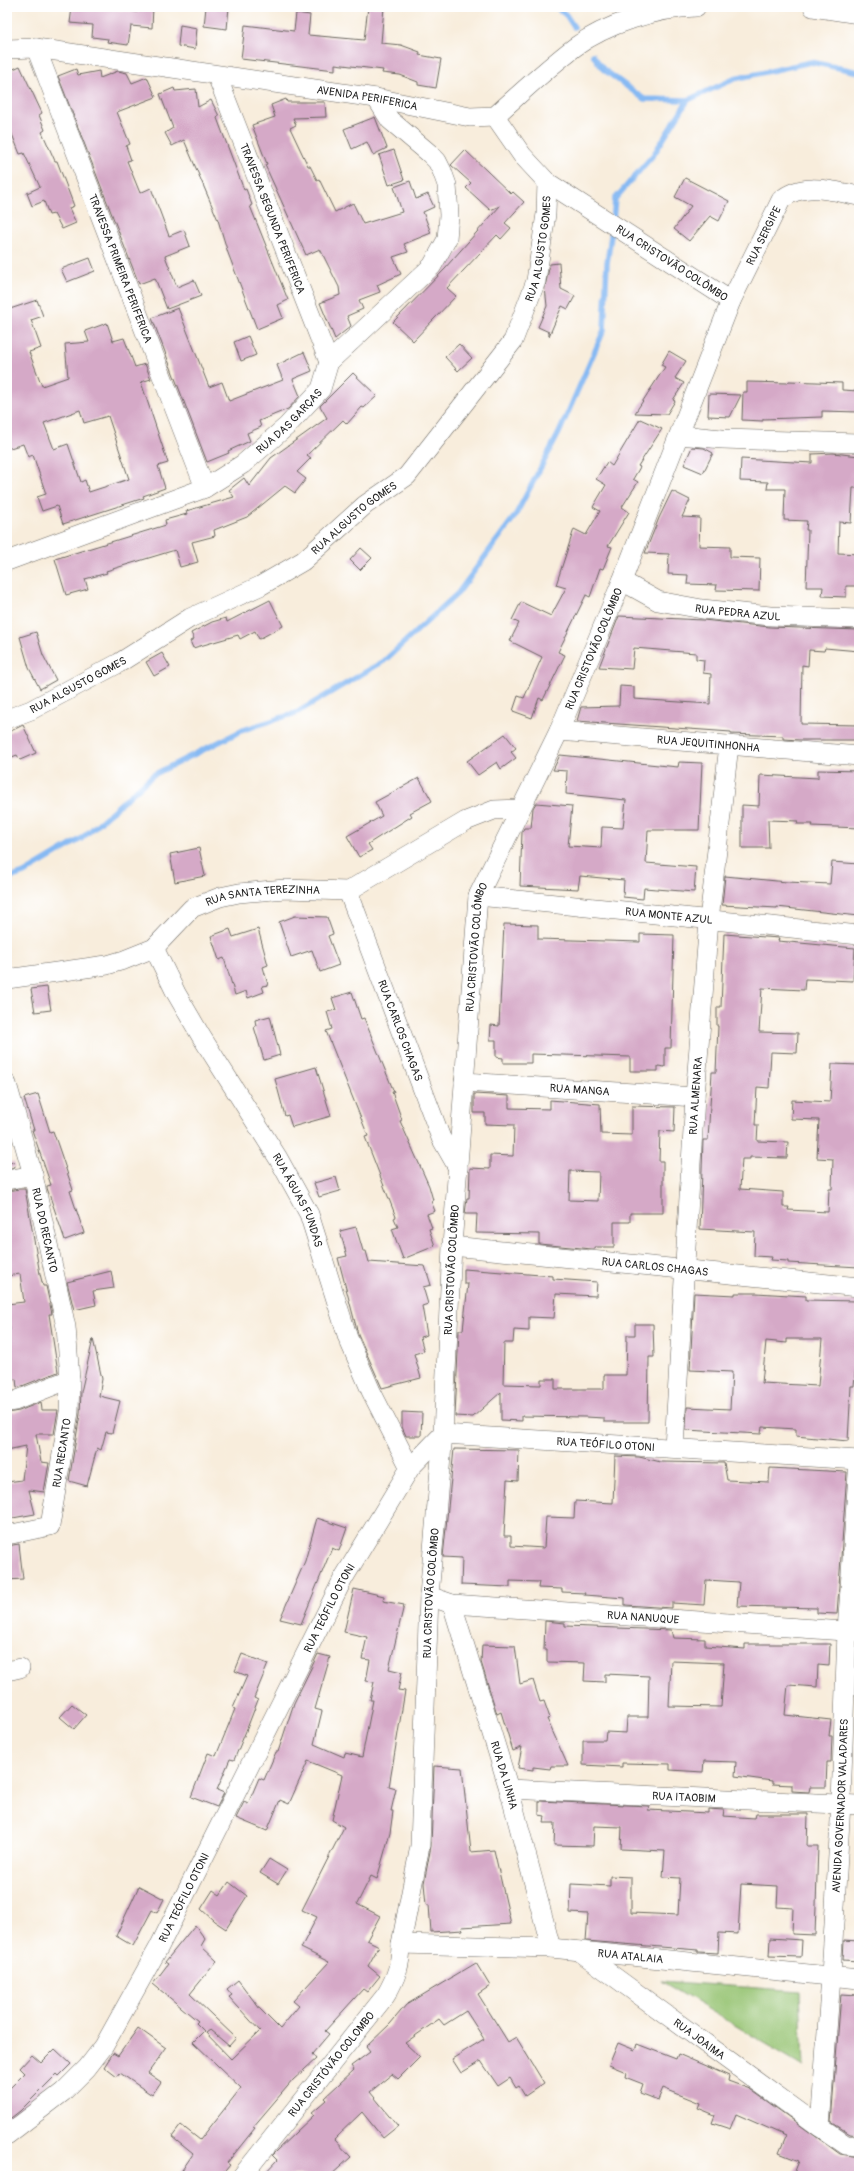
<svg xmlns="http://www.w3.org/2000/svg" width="866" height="2183" font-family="Pangolin,sans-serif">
<rect width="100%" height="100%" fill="#fff"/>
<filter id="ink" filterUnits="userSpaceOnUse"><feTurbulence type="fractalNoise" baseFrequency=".025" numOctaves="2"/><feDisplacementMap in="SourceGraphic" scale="8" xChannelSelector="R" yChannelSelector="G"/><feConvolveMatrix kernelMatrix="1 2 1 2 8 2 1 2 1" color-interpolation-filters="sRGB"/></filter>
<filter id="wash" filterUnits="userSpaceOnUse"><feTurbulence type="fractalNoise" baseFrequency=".012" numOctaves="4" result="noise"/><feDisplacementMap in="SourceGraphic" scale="16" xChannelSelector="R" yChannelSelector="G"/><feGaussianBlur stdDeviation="0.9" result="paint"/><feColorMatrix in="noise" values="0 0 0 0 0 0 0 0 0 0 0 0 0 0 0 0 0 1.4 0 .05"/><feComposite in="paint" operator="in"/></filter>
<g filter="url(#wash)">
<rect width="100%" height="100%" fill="#f8eddc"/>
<!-- green -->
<polygon fill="#95c371" stroke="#587046" points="661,1981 800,1991 803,2066"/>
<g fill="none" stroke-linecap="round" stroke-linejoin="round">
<!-- stream -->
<g stroke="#86b9f3" stroke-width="5.5">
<polyline points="556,7 566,15 574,27"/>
<polyline points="593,55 603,69 644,99 688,100 734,79 811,62 859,72"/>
<polyline points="613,220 615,199 654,154 688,100"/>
<polyline points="7,879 24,873 81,839 153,775 243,730 296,713 384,661 458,593 515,516 559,433 604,330 607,263 612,229"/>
</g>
</g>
<g id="blocks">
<!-- building -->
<g fill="#d5a9c7" fill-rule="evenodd">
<polygon points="72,7 94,7 137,12 138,7 153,7 152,28 131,26 128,45 107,42 108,39 92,37 93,25 70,23"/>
<polygon points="206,7 229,7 227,29 204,26"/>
<polygon points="368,7 384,7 381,43 401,45 420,52 419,55 441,59 436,88 418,85 418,82 400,75 382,73 383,70 335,64 335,70 241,59 245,25 294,31 296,13 310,15 308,35 364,40"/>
<polygon points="180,25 197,28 195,49 178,46"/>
<polygon points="20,66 42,113 39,115 45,130 42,132 55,161 57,161 74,206 69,208 76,223 62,229 54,214 49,215 44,201 32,206 27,193 40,187 24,153 20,154 7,122 7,72"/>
<polygon points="76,69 78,75 99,71 100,78 118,71 127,73 132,83 147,77 156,97 117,112 130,144 126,146 131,160 127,161 140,193 151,188 169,236 184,230 190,246 165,256 177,287 194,280 201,296 167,309 155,278 139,284 58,76"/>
<polygon points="174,88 175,91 196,89 198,107 211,100 219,116 217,118 244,190 246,189 252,205 250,206 288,300 278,305 283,318 257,329 228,253 218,220 184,140 172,146 165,133 173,128 160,94"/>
<polygon points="286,99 287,102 325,102 326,117 293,118 296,125 290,128 308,166 310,166 317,180 319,179 335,212 353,203 363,224 402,212 394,187 410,181 416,199 428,194 434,207 423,212 431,233 404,244 408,252 393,257 401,274 377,285 380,292 359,300 363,309 347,316 351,326 335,339 320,303 340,295 339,287 320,249 306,255 265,165 267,164 252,125 275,117 271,105"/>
<polygon points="375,117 387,148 373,155 367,142 352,149 344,129"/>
<polygon points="394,150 404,180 389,185 379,155"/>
<polygon points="465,150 511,194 513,192 524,202 505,223 511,228 501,239 497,235 447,288 456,296 413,341 393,322 447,267 445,268 500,206 490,210 466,188 471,183 451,165"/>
<polygon points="685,178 729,201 719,221 710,216 689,241 674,229 691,206 675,197"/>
<polygon points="90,258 95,271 67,282 61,269"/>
<polygon points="559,263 561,289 575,296 568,309 562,306 549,336 549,332 538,327 547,306 545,287 550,264"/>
<path d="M37,300L43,316L31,320L41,348L29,352L42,386L68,377L65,344L89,342L85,331L107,323L113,341L124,338L135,367L145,364L151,379L141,382L168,463L158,466L165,488L143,496L144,498L63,524L57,506L42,511L37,497L46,494L33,455L28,457L23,444L7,449V310ZM80,410L84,423L108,416L129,479L89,492L85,480L81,482L68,444L54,449L44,423Z"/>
<polygon points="178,308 209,387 222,382 229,401 283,380 277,365 304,352 312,371 293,379 300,396 288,409 259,421 261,427 247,433 250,441 228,451 229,453 207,462 152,318"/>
<polygon points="248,336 256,355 241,361 234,342"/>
<polygon points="459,344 472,358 458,371 445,357"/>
<polygon points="669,351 686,361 675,378 684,383 673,400 675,401 667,414 635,413 665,367 661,365"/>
<polygon points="353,373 377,396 364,408 362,407 347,424 343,420 307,455 311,458 297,472 306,479 295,493 285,486 247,517 214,530 215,536 192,542 198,562 180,567 175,550 106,571 107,573 85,579 88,589 66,595 55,559 166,525 165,520 187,514 186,511 234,497 229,490 244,478 249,486 271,458 327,418 320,406"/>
<polygon points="789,381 842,383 842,390 859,391 859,412 822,411 822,417 763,419 763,421 742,420 743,392 747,392 747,382 788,383"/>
<polygon points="709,394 741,395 730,417 708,416"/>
<polygon points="640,419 662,429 638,466 640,467 633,479 638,482 622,507 629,512 608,546 612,547 603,569 600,568 590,597 586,595 558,652 565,655 543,700 539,698 532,718 513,711 518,696 524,698 542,657 510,641 519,623 512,620 521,602 551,616 566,588 556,585 574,529 586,535 600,511 593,507 606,485 596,479 607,462 612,466"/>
<polygon points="692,447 704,448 713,453 703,473 684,465"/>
<polygon points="833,453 859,456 859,488 853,488 851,523 839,522 838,553 859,554 859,586 846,586 846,597 822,596 823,587 806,587 808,530 806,530 807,521 784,520 785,489 767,489 768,482 740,481 741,459 812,463 812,454"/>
<polygon points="672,491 690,500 682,517 700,518 699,546 730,547 730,557 760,558 759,591 716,590 717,585 687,584 688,575 668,574 669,554 645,553 659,518"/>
<polygon points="361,548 372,558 360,570 350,560"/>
<polygon points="270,600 283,626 259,639 255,631 240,639 238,635 193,648 190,641 194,639 191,633 212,622 226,618 227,622"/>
<polygon points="619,616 703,620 770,627 859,630 859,651 825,648 824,651 809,650 808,666 802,665 801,724 859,725 859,740 800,740 783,739 783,736 731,734 731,732 577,721 581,707 619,706 620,686 634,687 634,699 710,704 711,674 703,673 704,660 696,659 696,653 634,648 632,669 599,667"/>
<polygon points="36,632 43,655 56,680 40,689 29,668 20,637"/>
<polygon points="162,653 170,667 154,676 146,662"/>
<polygon points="23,725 36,753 20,760 17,755 7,759 7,733"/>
<polygon points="505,734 516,748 511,752 516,758 501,769 497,762 478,775 467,761"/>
<polygon points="560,755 678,767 679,762 702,763 699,830 648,830 646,863 696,867 694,892 644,888 643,899 623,897 624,880 580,876 578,889 520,886 522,832 524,828 531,828 533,808 536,803 572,806 568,846 601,848 602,827 623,828 626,800 566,794 567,771 553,770"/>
<polygon points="818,770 859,771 859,828 812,826 813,824 797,824 798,821 768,820 769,848 742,848 742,805 759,806 760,775 818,778"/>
<polygon points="419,778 432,801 410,813 412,816 368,844 372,850 359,857 347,836 382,816 375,802"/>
<polygon points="199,848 205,876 175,882 170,854"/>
<polygon points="832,862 859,864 859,916 777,907 777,908 722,905 725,876 787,882 830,884"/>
<polygon points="295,916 327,917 333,934 328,936 339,965 320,972 312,950 291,957 279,922"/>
<polygon points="504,924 538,925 538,939 640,942 640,934 674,935 671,1048 665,1048 665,1067 658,1066 658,1071 630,1071 630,1057 531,1054 531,1063 503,1063 503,1058 496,1057 496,1040 490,1040 491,1025 499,1026"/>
<polygon points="230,929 233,937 258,929 268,965 263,967 268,985 262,986 264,992 248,998 246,991 235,995 224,958 219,960 211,936"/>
<polygon points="724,934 779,938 778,941 855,948 853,981 805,979 804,990 762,988 759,1032 798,1033 797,1053 771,1052 769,1088 757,1087 755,1125 758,1125 757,1141 788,1142 787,1158 750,1157 750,1159 742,1159 740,1189 783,1192 783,1207 789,1207 788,1210 828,1212 829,1189 832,1189 833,1159 817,1158 819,1120 791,1119 792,1100 830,1102 832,1064 859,1065 859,1267 788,1263 788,1261 771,1260 772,1257 754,1256 755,1232 700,1229 703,1140 708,1140 712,1072 716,1072 718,1026 717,1026 717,1007 721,1007"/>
<polygon points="47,987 51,1010 35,1012 31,989"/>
<polygon points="352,992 361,1019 364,1018 394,1092 392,1092 402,1120 400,1121 429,1186 433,1200 431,1201 435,1211 427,1214 432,1228 429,1229 435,1246 403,1259 392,1229 398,1227 394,1218 396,1217 365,1137 368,1136 326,1031 332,1029 327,1012 336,1010 332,998"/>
<polygon points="270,1016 280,1055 264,1060 254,1027 256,1026 255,1020"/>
<polygon points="316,1067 331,1116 292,1127 288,1115 285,1116 275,1079"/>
<polygon points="38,1094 50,1132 53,1131 62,1157 73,1190 70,1191 84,1233 65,1240 47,1188 47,1186 51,1185 32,1130 34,1130 24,1098"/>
<path d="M474,1094L509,1096V1108L550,1109V1100L600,1104L601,1134L632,1135V1106L675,1107L674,1132L660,1131L659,1161H663V1213H630V1222H614V1247H595V1249H592L539,1244V1234L476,1233L477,1214H465L467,1198H469L470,1168L490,1169V1155L513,1156L514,1125L485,1124V1113H474ZM570,1171L599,1172L598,1201L569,1200Z"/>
<polygon points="14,1162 15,1167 7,1169 7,1163"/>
<polygon points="336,1177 340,1191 319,1197 314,1183"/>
<polygon points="19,1189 25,1189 40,1274 43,1286 46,1286 52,1314 49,1314 58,1372 17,1388 16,1379 7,1380 7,1331 10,1330 7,1304 24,1302 20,1274 7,1276 7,1191"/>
<polygon points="356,1227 363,1251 366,1251 369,1262 425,1266 431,1285 423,1287 428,1304 422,1306 427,1335 420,1337 424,1351 414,1354 421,1378 382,1388 358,1334 338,1258 347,1256 340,1231"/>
<polygon points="464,1269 553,1276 553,1279 597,1282 596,1296 556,1294 554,1318 529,1317 529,1331 514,1330 513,1343 504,1343 503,1384 541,1385 541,1379 555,1379 555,1389 604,1389 604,1375 626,1375 627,1335 635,1335 635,1324 653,1324 654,1357 649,1357 648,1422 604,1422 604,1418 586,1417 522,1416 522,1421 501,1420 501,1392 473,1417 455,1416 459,1330 463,1330 468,1284 464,1284"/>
<polygon points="111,1271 114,1288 93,1291 96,1305 74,1310 67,1282"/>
<path d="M694,1293L735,1295V1293H756L806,1296V1300L857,1301L858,1341L854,1386H851L848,1441L796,1436V1429L762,1427L761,1434L686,1430L687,1407L730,1409L732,1372L690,1370ZM787,1339H822L818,1386L762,1383L766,1341L787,1343Z"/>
<polygon points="93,1339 102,1379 99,1396 120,1401 112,1433 106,1432 101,1450 97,1448 87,1486 69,1481 80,1414 81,1392"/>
<polygon points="41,1402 42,1410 58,1410 54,1434 36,1434 41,1462 49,1463 44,1492 29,1490 35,1514 7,1519 7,1482 22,1480 26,1446 7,1450 7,1413 19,1411"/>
<polygon points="402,1412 422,1413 421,1436 406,1436 402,1427"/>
<polygon points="454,1449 519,1450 518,1481 507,1480 504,1536 511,1536 511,1546 544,1548 546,1517 574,1518 575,1501 613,1503 615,1456 639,1457 661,1462 724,1463 727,1480 769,1482 770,1468 847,1472 837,1614 817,1613 817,1608 737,1606 739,1582 706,1580 704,1605 672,1603 672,1608 625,1605 625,1598 584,1595 585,1593 562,1592 562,1589 538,1588 539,1582 510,1581 510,1587 461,1585 462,1558 443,1557"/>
<polygon points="317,1518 347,1528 339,1551 332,1548 301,1624 280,1619 305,1561"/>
<polygon points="19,1544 23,1579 7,1580 7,1546"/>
<polygon points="354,1589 384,1596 383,1601 404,1605 389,1669 402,1672 398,1690 405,1691 389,1787 396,1789 391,1811 393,1811 390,1833 377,1879 371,1876 357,1904 380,1916 367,1940 379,1946 368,1966 380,1976 367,1992 363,1989 325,2031 329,2034 312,2054 316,2059 293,2080 253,2127 255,2128 227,2163 230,2165 221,2176 178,2176 193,2154 172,2137 181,2125 200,2140 241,2088 193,2042 204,2031 231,2059 260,2031 229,1997 232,1995 227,1989 238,1980 260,2009 280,2029 299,2006 293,2001 329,1962 301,1948 317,1917 302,1910 344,1827 332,1820 342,1775 308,1761 289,1804 280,1800 267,1831 236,1818 244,1802 248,1804 259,1778 264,1780 276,1752 278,1752 294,1703 318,1654 330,1657 315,1709 322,1711 314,1744 344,1757 345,1753 362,1757 373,1700 370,1700 374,1682 366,1681 370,1660 362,1659 367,1637 344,1632"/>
<path d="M545,1621L565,1623V1626L671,1630L673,1638L705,1639V1646L745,1649V1644H830L829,1666L818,1665L817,1687L788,1685L785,1715L831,1720L829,1736H832L831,1762H827L826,1787H810L809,1792L792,1791V1785L772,1784V1781L735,1776L736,1762L704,1761L703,1772L670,1770V1764L622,1763V1767L583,1765V1740H605L606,1732L626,1733L627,1717H648L649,1676L605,1674V1682L584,1681L585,1663L547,1662V1650H544ZM671,1661L724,1663L721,1707L669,1706Z"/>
<polygon points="482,1645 515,1646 520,1684 533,1680 540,1702 544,1701 550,1718 547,1719 568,1766 551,1766 550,1769 533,1767 533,1770 518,1768 522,1747 513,1751 501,1712 497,1714 481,1662"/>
<polygon points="242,1654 268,1664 254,1698 258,1700 246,1731 234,1760 230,1759 217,1790 224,1793 217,1807 191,1797 208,1753 216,1756 235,1709 233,1708 247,1676 235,1671"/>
<polygon points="72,1704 86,1715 74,1729 60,1717"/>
<polygon points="434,1766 462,1768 471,1852 494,1850 511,1924 462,1927 463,1930 431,1932 429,1905 426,1905 424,1883 431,1846"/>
<polygon points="539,1801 649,1806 648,1810 708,1813 708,1809 724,1810 723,1816 755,1818 756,1814 808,1814 807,1846 818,1846 815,1935 792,1934 793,1908 777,1907 778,1886 741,1884 738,1934 719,1933 718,1953 698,1952 698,1950 586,1941 588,1914 570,1913 571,1884 610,1886 610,1876 631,1877 631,1913 678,1915 680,1878 663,1877 665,1851 621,1849 622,1827 594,1826 593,1846 554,1845 555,1823 544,1823 545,1816 539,1815"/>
<polygon points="269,1859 287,1870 278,1884 260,1873"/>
<polygon points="229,1882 247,1896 226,1929 214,1921 201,1909 213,1890 220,1895"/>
<polygon points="139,1886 164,1899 157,1913 152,1910 133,1946 116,1936"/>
<polygon points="195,1925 205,1939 201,1946 217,1961 190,1994 236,2038 229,2046 210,2030 206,2033 196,2023 198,2021 153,1984 168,1964 165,1962"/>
<polygon points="770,1938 802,1940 801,1957 769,1956"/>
<polygon points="844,1940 859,1941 859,1961 843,1960"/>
<polygon points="476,1963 490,1986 478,1994 508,2042 516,2037 544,2083 525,2096 519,2086 516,2088 510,2078 498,2086 481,2061 461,2073 452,2059 484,2039 466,2011 444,2025 439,2019 405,2043 420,2057 398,2079 392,2074 370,2092 398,2126 383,2138 362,2112 334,2139 351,2157 330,2176 262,2176 277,2160 272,2155 277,2150 314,2115 311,2113 326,2100 324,2098 354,2070 351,2066 370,2052 366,2047 390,2024 406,2005"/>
<polygon points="841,1994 859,1995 859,2135 850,2134 831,2122"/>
<polygon points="138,2028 166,2048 148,2073 161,2082 152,2095 120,2073 117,2077 104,2067 113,2053 118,2056"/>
<polygon points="618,2043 635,2050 637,2044 676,2059 678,2054 729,2076 728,2081 750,2089 840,2154 859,2157 859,2176 793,2176 799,2161 779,2153 786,2136 736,2114 730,2129 712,2123 715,2115 698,2108 700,2103 663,2088 658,2100 640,2093 643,2084 625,2077 626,2072 609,2065"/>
<polygon points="55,2049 71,2064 59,2076 57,2074 20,2111 7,2121 7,2091 25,2073 20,2068 32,2055 41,2063"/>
</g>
</g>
</g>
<g filter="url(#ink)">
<use href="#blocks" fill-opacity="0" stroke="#69655f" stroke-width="1"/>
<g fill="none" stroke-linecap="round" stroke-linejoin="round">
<!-- minor casing -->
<g stroke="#69655f" stroke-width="20">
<g id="minor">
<polyline points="813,7 859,14"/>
<path id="s1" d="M36,48L205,488"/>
<path id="s2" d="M7,49L36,48L376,98L470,117L495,116C521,93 547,68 575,47C606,24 658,8 696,7"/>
<path id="s3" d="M217,76L329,362"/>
<path id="s4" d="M495,116L522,155L547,182L731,301"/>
<polyline points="680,435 722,439 859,443"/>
<path id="s5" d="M7,561L205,488L243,464L287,426L321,389L329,362L432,266L447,239L449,215L447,185L442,171L437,161L429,153L390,120L376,98"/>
<path id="s6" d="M622,581L658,601L702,609L770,616L859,619"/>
<path id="s7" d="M7,719L31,710L119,663L190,618L260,586L303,561L365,505L407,476L513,341L536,281L546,214L547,182"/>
<path id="s8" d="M559,731L859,756"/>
<path id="s9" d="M348,891L441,1138L458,1168"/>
<path id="s10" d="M478,896L859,935"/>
<path id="s11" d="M154,948L176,993L201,1036L278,1158L309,1214L348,1338L371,1391L410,1468"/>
<path id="s12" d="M7,979L107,965L124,960L154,948L192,908L220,897L239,893L285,889L348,891L466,821L494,810L520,809"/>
<path id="s13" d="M464,1082L695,1097"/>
<path id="s14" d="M7,1084L33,1175L66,1327L70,1379L69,1412L50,1526L7,1535"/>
<polyline points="7,1180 33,1175"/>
<path id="s15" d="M452,1246L859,1287"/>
<polyline points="7,1402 15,1401 70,1379"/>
<path id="s16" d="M674,1447L695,1097L709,920L729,745"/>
<path id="s17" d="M429,1596L452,1604L859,1632"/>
<path id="s18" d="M452,1604L509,1789L551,1948"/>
<polyline points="7,1671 20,1668"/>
<path id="s19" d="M509,1789L859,1805"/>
<path id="s20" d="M401,1944L551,1948L859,1979"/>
<path id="s21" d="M579,1951L820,2127L846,2145L859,2146"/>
<path id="s22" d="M820,2127L831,1976L841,1803L847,1631L859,1460"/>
<path id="s23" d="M7,2135L63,2092L87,2068L104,2046L159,1947L343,1579L410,1468L443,1434L859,1460"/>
<path id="s24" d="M242,2176L386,1995C396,1978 401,1964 401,1944L420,1846L429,1596L443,1434L452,1246L478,896L559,731L622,581L731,301L781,200C803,181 832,191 859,196"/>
</g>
</g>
<!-- minor -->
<use href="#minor" stroke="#fff" stroke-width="19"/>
</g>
</g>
<g text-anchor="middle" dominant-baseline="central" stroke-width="4" stroke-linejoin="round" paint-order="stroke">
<!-- street labels -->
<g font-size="11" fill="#1c1c1c" stroke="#fff">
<text stroke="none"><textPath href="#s2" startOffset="364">AVENIDA PERIFERICA</textPath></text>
<text stroke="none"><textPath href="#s3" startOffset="153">TRAVESSA SEGUNDA PERIFERICA</textPath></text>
<text stroke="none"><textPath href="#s24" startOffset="2057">RUA SERGIPE</textPath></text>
<text stroke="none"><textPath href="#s7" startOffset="739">RUA ALGUSTO GOMES</textPath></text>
<text stroke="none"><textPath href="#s4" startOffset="233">RUA CRISTOVÃO COLÔMBO</textPath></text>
<text stroke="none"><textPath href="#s1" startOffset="236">TRAVESSA PRIMEIRA PERIFERICA</textPath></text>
<text stroke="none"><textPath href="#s5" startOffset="319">RUA DAS GARÇAS</textPath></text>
<text stroke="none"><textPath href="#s7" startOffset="403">RUA ALGUSTO GOMES</textPath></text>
<text stroke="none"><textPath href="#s6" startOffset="122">RUA PEDRA AZUL</textPath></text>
<text stroke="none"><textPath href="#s24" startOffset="1610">RUA CRISTOVÃO COLÔMBO</textPath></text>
<text stroke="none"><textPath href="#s7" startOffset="79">RUA ALGUSTO GOMES</textPath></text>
<text stroke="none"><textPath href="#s8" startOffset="150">RUA JEQUITINHONHA</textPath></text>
<text stroke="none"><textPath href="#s12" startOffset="279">RUA SANTA TEREZINHA</textPath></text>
<text stroke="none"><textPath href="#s10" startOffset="192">RUA MONTE AZUL</textPath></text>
<text stroke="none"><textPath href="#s24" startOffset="1286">RUA CRISTOVÃO COLÔMBO</textPath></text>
<text stroke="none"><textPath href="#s9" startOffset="149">RUA CARLOS CHAGAS</textPath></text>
<text stroke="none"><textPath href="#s13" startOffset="116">RUA MANGA</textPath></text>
<text stroke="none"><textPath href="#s16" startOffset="352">RUA ALMENARA</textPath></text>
<text stroke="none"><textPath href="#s11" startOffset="291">RUA ÁGUAS FUNDAS</textPath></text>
<text stroke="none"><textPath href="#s14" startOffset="151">RUA DO RECANTO</textPath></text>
<text stroke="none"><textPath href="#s15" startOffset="204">RUA CARLOS CHAGAS</textPath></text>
<text stroke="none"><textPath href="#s24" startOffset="962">RUA CRISTOVÃO COLÔMBO</textPath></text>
<text stroke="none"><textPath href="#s23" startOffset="997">RUA TEÓFILO OTONI</textPath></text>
<text transform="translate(62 1453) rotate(-81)">RUA RECANTO</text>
<text stroke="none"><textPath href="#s24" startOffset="638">RUA CRISTOVÃO COLÔMBO</textPath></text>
<text stroke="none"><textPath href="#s23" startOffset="625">RUA TEÓFILO OTONI</textPath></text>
<text stroke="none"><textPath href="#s17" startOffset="216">RUA NANUQUE</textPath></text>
<text stroke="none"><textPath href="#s18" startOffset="179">RUA DA LINHA</textPath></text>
<text stroke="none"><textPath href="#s19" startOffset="175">RUA ITAOBIM</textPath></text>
<text stroke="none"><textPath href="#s22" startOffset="322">AVENIDA GOVERNADOR VALADARES</textPath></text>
<text stroke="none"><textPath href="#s23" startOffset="301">RUA TEÓFILO OTONI</textPath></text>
<text stroke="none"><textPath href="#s20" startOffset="230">RUA ATALAIA</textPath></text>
<text stroke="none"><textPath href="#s21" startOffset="149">RUA JOAIMA</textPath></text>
<text stroke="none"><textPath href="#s24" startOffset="143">RUA CRISTÓVÃO COLOMBO</textPath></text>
</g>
</g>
<!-- margin -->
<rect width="866" height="2183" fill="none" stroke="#fff" stroke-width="24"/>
</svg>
